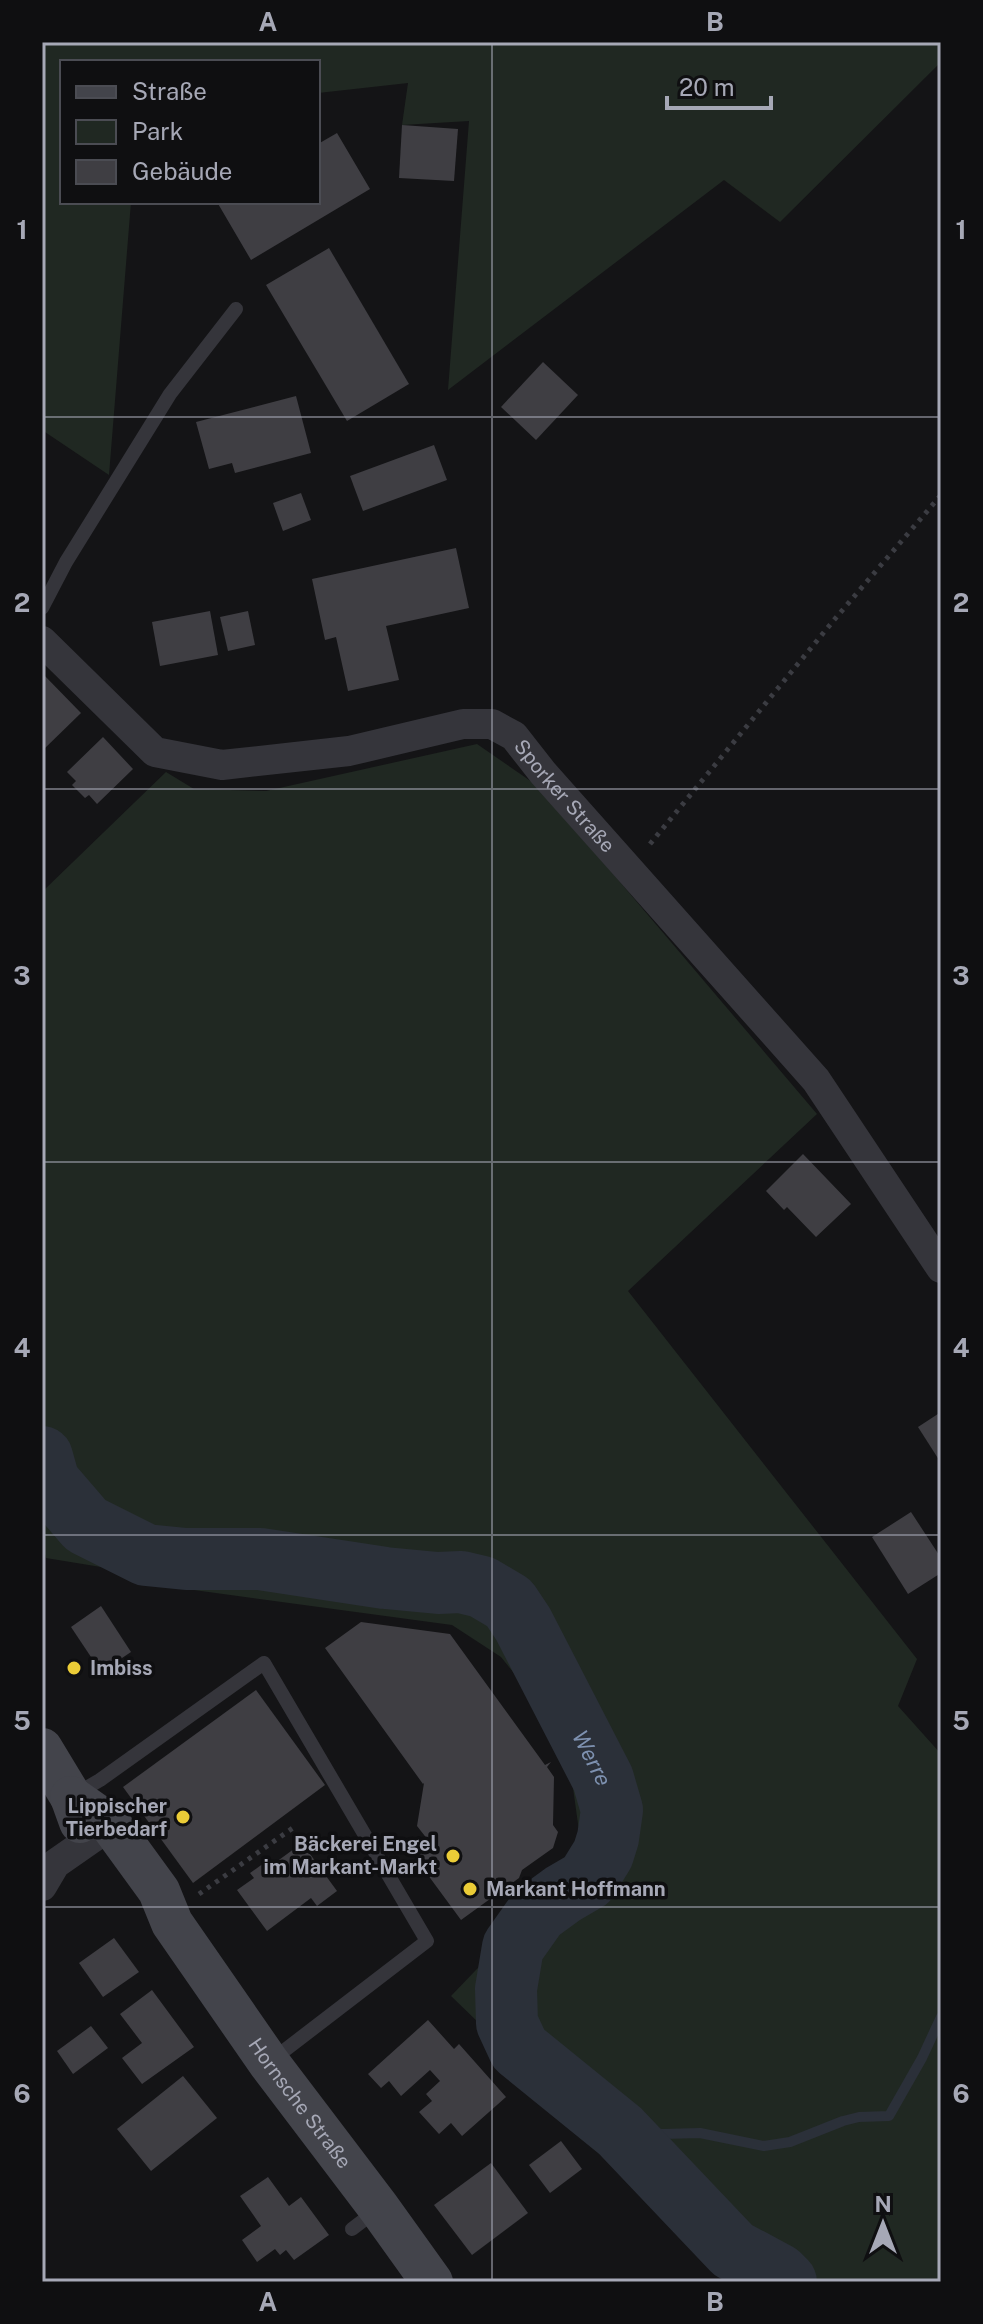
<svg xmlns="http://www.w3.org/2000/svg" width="983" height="2324" font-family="'Public Sans',sans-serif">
<rect width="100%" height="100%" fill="#141416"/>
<!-- green -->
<g fill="#202822">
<polygon points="42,42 941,42 941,62 780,222 724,180 448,390 469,121 402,125 408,83 318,93 318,62 62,62 62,202 131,202 109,475 42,430"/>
<polygon points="477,744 532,782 614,875 817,1114 628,1291 917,1659 898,1706 941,1754 941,2282 736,2282 608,2149 644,2120 604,2144 451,1996 524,1920 580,1838 566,1738 501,1657 452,1625 172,1587 101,1567 46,1558 42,1543 42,892 166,772 194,789 266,791"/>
</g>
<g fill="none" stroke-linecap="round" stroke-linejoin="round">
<!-- stream -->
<polyline stroke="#2b3039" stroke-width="10" points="620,2131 663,2134 700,2133 764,2146 790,2142 843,2121 859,2117 889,2116 922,2058 941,2017"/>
<!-- river -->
<path stroke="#2b3039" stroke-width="62" id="s1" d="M42,1457L49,1482L86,1525L146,1555L186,1559H260L385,1578L438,1583L461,1582L482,1587L509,1603L523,1624L603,1779L612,1810L608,1838L603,1854L587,1880L563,1894L537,1913L513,1947L506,1989L507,2023L519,2049L620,2131L733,2250L778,2274L786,2282"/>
</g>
<!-- building -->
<g fill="#3f3e43">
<polygon points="402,125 458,129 454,181 399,178"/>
<polygon points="337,133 370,189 251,260 217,202 318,202 318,144"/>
<polygon points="329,248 409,384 347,421 266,285"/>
<polygon points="543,362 578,395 536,440 501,407"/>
<polygon points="296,396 311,453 235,473 232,463 209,469 196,422"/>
<polygon points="434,445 447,480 363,511 350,476"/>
<polygon points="301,493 311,520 283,531 273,503"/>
<polygon points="456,548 469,608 386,626 399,680 348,691 336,637 325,640 312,579"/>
<polygon points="210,611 218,655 160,666 152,622"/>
<polygon points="248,611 255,645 228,651 220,617"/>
<polygon points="42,673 81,713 42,751"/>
<polygon points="103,737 133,769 97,804 89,795 85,798 72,785 76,781 67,772"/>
<polygon points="803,1154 851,1204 816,1237 787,1207 784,1210 766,1191"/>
<polygon points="941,1412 941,1463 918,1427"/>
<polygon points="911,1512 941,1558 941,1573 908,1594 872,1537"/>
<polygon points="101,1606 131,1652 101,1672 71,1627"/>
<polygon points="361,1622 450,1634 545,1765 551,1762 547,1767 554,1777 553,1825 558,1832 553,1848 522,1870 519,1878 461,1920 411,1852 428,1840 417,1826 424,1783 423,1784 325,1648"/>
<polygon points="256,1690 325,1785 193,1883 123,1787"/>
<polygon points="302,1843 337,1891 317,1906 311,1898 267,1931 237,1890 254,1878 250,1873 264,1863 268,1868"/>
<polygon points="114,1938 139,1972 103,1997 79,1963"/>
<polygon points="152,1990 194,2047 142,2084 122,2058 142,2043 120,2014"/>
<polygon points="428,2020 454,2049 459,2044 506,2097 462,2136 451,2123 439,2134 419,2112 432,2101 426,2094 440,2081 430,2070 401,2096 389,2081 381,2088 368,2074"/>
<polygon points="91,2026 108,2048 73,2074 57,2051"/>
<polygon points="183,2076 217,2118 151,2171 117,2129"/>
<polygon points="561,2141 582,2169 550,2193 529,2165"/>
<polygon points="491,2163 528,2213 472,2255 434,2205"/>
<polygon points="268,2177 289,2206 301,2197 329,2235 294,2260 286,2250 280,2255 275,2249 257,2262 242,2240 261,2226 240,2196"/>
</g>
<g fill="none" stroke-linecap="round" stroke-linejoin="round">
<!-- path -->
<g stroke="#3b3c42" stroke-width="5" stroke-dasharray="4 6" stroke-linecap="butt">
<polyline points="650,844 834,620 941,495"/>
<polyline points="199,1894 297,1825"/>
</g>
<!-- service -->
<g stroke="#35353b" stroke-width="14">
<polyline points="42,608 66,562 170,394 236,309"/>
<polyline points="76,1794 100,1780 264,1663 427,1941 272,2060"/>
<polyline points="352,2229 377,2210"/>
</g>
<!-- minor -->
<g stroke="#35353b" stroke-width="30">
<path id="s2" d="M42,641L155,752L222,765L349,751L463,724H492L514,736L543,773L816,1080L941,1268"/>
<polyline points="42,1886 55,1864 111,1825"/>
</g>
<!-- secondary -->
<g stroke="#43444b" stroke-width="42">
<polyline points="42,1749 71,1797 80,1822"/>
<path id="s3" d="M71,1797L111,1825L159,1891L172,1923L269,2063L379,2208L432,2282"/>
</g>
</g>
<!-- grid -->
<path fill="none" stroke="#a6a8b6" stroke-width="2" stroke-opacity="0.55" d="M492,42V2282M42,417H941M42,789H941M42,1162H941M42,1535H941M42,1907H941"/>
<!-- markers -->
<g fill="#ebcc37" stroke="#0f0f11" stroke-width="3">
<circle cx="74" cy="1668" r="8"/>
<circle cx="183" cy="1817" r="8"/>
<circle cx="453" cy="1856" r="8"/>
<circle cx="470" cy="1889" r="8"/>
</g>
<g text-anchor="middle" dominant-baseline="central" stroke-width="7" stroke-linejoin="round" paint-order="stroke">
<!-- street labels -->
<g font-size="20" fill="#a6a8b6" stroke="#0f0f11">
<text stroke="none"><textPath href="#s2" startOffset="604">Sporker Straße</textPath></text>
<text stroke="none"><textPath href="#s3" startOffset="386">Hornsche Straße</textPath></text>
</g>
<!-- poi labels -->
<g font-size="20" font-weight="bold" fill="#a6a8b6" stroke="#0f0f11" text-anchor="start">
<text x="90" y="1668">Imbiss</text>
<text x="167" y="1806" text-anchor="end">Lippischer<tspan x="167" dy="23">Tierbedarf</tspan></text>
<text x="437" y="1844" text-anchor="end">Bäckerei Engel<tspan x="437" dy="23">im Markant-Markt</tspan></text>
<text x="486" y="1889">Markant Hoffmann</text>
</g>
<!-- water labels -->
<g font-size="22" font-style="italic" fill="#7e91b0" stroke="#0f0f11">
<text stroke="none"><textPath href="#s1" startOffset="696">Werre</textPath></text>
</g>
</g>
<!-- border -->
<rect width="983" height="2324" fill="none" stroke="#0f0f11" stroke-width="88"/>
<!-- legend -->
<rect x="60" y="60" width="260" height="144" fill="#0f0f11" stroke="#4b4c53" stroke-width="2"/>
<rect x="76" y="86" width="40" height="12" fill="#43444b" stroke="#4b4c53" stroke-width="2"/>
<text x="132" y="100" font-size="24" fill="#a6a8b6">Straße</text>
<rect x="76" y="120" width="40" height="24" fill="#202822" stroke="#4b4c53" stroke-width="2"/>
<text x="132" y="140" font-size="24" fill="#a6a8b6">Park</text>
<rect x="76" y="160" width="40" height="24" fill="#3f3e43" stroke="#4b4c53" stroke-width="2"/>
<text x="132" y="180" font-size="24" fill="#a6a8b6">Gebäude</text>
<!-- north arrow -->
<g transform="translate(883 2224)" stroke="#0f0f11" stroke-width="6" paint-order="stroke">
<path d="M0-6L14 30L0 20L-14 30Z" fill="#a6a8b6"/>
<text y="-12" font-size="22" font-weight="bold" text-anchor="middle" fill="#a6a8b6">N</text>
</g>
<!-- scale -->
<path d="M667 96v12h104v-12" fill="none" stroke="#a6a8b6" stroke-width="4"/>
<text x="679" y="96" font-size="24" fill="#a6a8b6" stroke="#0f0f11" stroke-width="6" paint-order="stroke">20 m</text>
<rect x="44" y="44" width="895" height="2236" fill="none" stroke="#a6a8b6" stroke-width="3"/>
<g font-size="26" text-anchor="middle" font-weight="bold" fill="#a6a8b6">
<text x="268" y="31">A</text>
<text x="715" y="31">B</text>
<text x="22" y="239">1</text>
<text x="961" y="239">1</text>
<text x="22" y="612">2</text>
<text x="961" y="612">2</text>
<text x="22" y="985">3</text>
<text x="961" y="985">3</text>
<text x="22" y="1357">4</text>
<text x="961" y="1357">4</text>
<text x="22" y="1730">5</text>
<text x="961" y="1730">5</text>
<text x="22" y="2103">6</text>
<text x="961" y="2103">6</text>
<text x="268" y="2311">A</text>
<text x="715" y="2311">B</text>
</g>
</svg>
